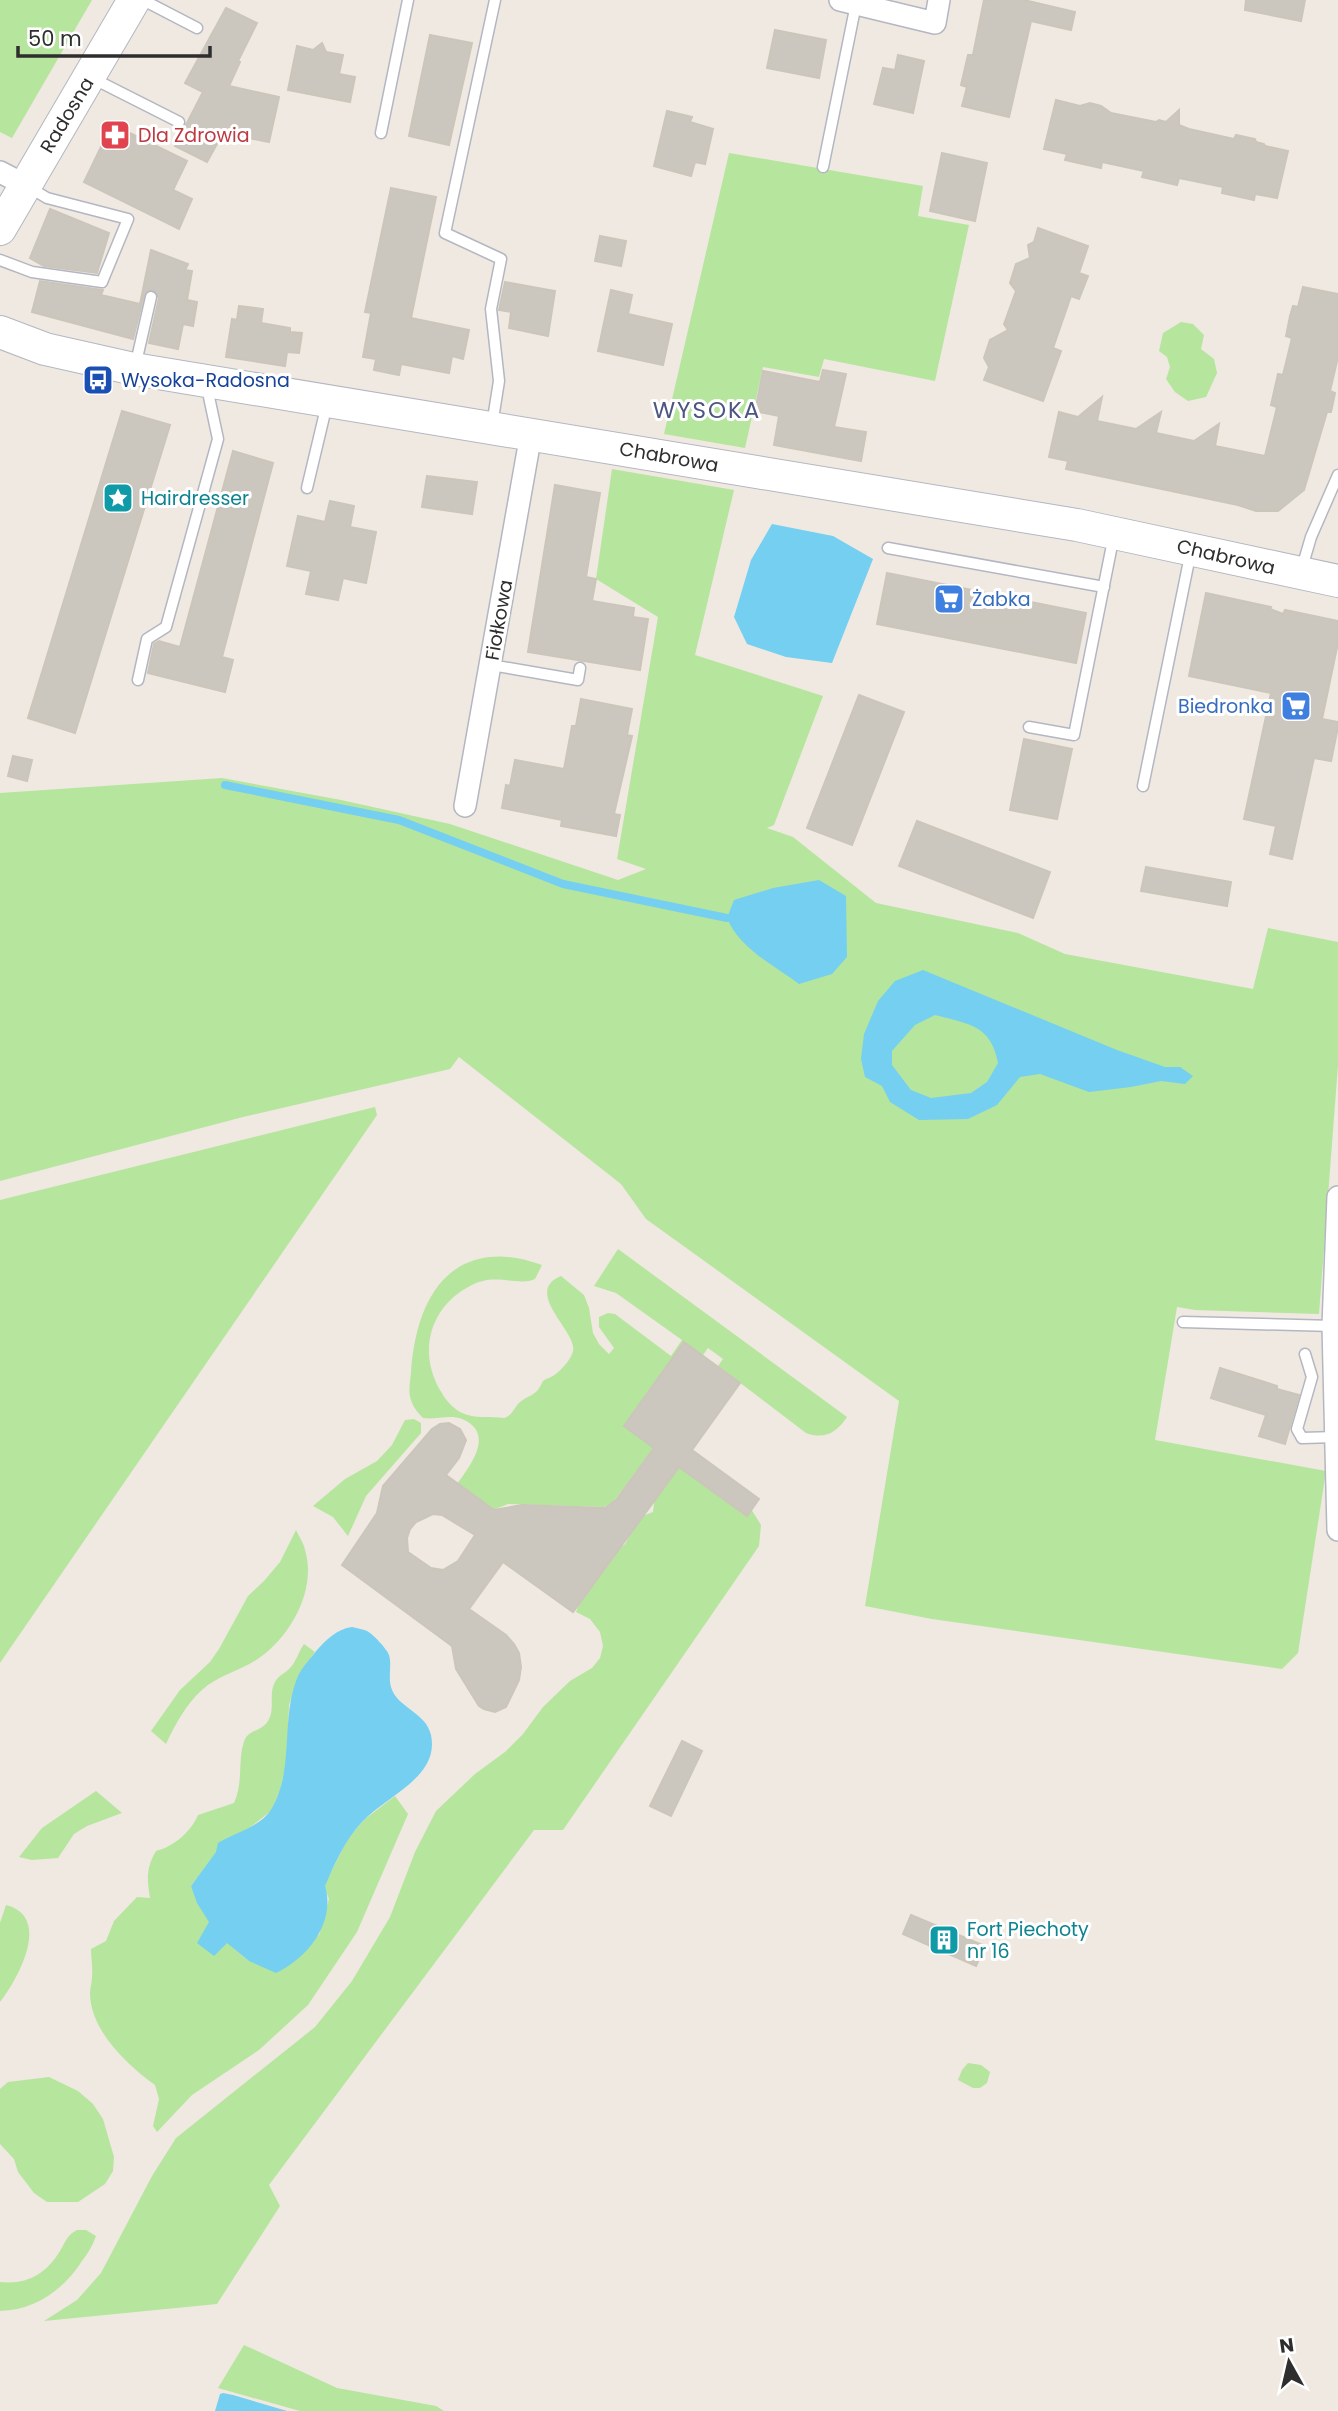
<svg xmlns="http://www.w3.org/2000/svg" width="1338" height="2411" font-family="Poppins,sans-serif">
<rect width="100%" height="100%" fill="#efe9e1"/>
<!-- green -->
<g fill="#b6e59e">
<polygon points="0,0 92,0 12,138 0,132"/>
<polygon points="729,153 923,186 918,216 969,225 935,381 824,359 819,377 763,367 745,448 664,434"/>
<polygon points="1181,322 1193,324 1204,335 1201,349 1214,359 1217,373 1206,397 1188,401 1175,392 1166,379 1170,367 1167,357 1159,351 1163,333"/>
<polygon points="612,469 734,490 695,655 823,696 774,825 767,828 793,837 876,903 1018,933 1065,954 1253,989 1268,928 1338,942 1338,1065 1319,1314 1195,1310 1177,1307 1155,1440 1326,1471 1298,1653 1282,1669 932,1619 865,1606 899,1401 646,1219 621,1184 459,1057 450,1069 243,1117 0,1181 0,793 222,778 341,800 450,824 618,880 646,869 617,859 658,617 596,579"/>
<polygon points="375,1107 377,1115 0,1663 0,1200"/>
<path d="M618,1249L847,1417C837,1432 825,1440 806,1433L718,1366L723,1359L708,1348L703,1355L683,1366L678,1450L742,1514L748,1513L751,1509L761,1525L759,1546L563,1830H534L269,2185L280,2206L217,2304L44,2321L77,2300L101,2273L152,2176L176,2138L315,2027L352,1981L390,1917L415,1852L436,1811L475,1774L505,1752L523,1734L543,1707L570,1681L592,1668L600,1658L603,1646L600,1632L590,1619L576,1612L587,1584L599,1577L605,1569L609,1556L625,1544L640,1517L653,1512C656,1492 653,1477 646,1458L614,1501L604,1507L508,1504L493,1510L457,1484C470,1466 496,1433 462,1419C450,1414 436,1420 423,1418C418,1413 413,1407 411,1400C408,1392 410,1382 411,1373C413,1337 424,1288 459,1267C486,1252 514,1255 542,1265L535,1279C517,1287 496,1272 472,1285C431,1305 417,1350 440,1390C445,1399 452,1408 462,1413C474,1419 491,1416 504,1418C513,1415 513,1409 519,1403C524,1398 532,1396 537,1391C540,1388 541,1384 543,1381C547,1378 553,1377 557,1373C562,1369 572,1358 573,1351C578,1332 522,1292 561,1276L584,1295L589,1308L593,1333L599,1344L609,1354L614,1348L599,1327V1317L608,1313L615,1314L671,1356L682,1340L616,1293L594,1286Z"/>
<polygon points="414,1419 421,1423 421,1433 366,1496 348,1536 333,1517 313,1506 345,1479 377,1461 392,1445 405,1420"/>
<path d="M296,1530C299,1537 304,1543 305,1550C317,1589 291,1636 259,1658C241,1671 218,1675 202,1690C186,1704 175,1725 166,1744L151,1731L180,1690L210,1662L219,1649L248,1596L264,1581L280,1562Z"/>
<path d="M304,1644L315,1652L299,1675L289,1705L287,1760L280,1791L271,1811L244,1832L227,1838L191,1886C207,1921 219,1937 249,1961L319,1935L329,1899L324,1886L348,1838L365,1819L395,1796L408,1814L357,1932L308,2005L259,2050L192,2095L157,2132L153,2126L159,2099L155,2085C127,2065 90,2030 90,1993C90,1988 92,1982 92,1977C93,1968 91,1958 91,1949L106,1941L114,1921L137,1897L150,1898C147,1879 146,1868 156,1851C173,1847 191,1832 198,1815L234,1803C244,1781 237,1758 245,1739C250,1729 264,1731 269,1719C274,1710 270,1697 273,1687C276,1676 283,1675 290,1668C296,1662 299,1651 304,1644Z"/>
<polygon points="96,1791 122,1813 87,1826 74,1834 58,1858 32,1860 19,1857 42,1828"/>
<path d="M6,1905C53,1917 17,1980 0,2002V1923Z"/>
<polygon points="968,2063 981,2065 990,2072 987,2083 980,2088 973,2088 958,2080 962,2070"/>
<polygon points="49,2077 78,2091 93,2104 103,2119 114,2157 113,2171 105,2184 78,2202 47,2202 34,2193 18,2172 14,2159 0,2144 0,2089 8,2082"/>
<path d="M77,2230H86L96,2236C93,2245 88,2253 82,2261C64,2289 36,2310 0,2311V2282C27,2285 46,2274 60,2251C66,2241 67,2235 77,2230Z"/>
<polygon points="244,2345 337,2388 436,2406 444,2411 300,2411 218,2388"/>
</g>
<!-- water -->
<g fill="#75cff0" fill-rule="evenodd">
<polygon points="772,524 833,536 873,559 832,663 786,657 747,644 734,617 751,560"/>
<path d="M819,880L846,896L847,957L832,974L799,984C773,965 739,948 727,918L734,900L773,888Z"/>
<path d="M923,970L1117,1050L1165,1067H1180L1193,1076L1185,1084L1161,1081L1131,1087L1089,1092L1040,1074L1020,1077L997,1105L968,1119L919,1120L890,1102L882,1086L865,1077L861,1059L864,1034L878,1001L895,981ZM935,1015C969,1024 991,1025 998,1063L987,1082L971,1093L931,1098L911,1090L892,1065V1051L915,1025Z"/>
<path d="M352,1627C356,1628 363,1629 367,1631C373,1634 387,1649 389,1655C392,1664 388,1677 391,1687C397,1708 426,1712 431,1735C440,1777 386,1796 362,1822C345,1840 335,1863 325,1886C336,1922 308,1958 276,1973L249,1961L227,1943L214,1956L197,1943L209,1922L197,1903L191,1886L216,1852L218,1843C236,1832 261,1827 272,1808C295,1768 280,1718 298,1676C302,1667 311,1658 317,1650C327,1639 337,1629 352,1627Z"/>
<polygon points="223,2393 233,2395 287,2411 215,2411 220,2394"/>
</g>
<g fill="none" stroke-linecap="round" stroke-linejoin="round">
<!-- stream -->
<polyline stroke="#75cff0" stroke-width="8" points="225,785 399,820 563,884 727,918"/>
</g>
<!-- building -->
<g fill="#cbc7bf" stroke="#cbc5ba" stroke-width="2" fill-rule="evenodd">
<polygon points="984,0 1024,0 1075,12 1071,30 1031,21 1009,117 962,106 967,87 961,85 968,55 973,55"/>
<polygon points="1246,0 1305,0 1301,21 1245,10"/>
<polygon points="226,8 257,23 238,61 240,62 229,86 279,97 269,142 223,133 207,162 175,146 203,92 185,83"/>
<polygon points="775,30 826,40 819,78 767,68"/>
<polygon points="430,35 472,43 449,145 409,136"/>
<polygon points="322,43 326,52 343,55 339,74 355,77 350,102 288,90 297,46 313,50"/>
<polygon points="898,55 924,61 913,113 874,104 883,68 895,70"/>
<polygon points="1056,100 1080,106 1090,103 1101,106 1111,113 1156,122 1159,120 1166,122 1179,110 1179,125 1189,129 1234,139 1236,135 1255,139 1256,142 1264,144 1265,146 1288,151 1277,198 1255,194 1254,200 1222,193 1223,187 1179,178 1177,185 1142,177 1144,171 1102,162 1101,168 1065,160 1067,154 1044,149"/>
<polygon points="667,111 692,117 690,122 713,129 705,164 695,162 691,176 654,166"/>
<polygon points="111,126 123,132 124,130 187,161 173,190 192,199 179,229 84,182"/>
<polygon points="942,153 987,163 975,221 930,211"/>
<polygon points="391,188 436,197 411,318 469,330 463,359 452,356 449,373 401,364 399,375 374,370 376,359 363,357 371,313 365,312"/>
<polygon points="50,209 109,233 97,273 44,266 30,258"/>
<polygon points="1038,228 1088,246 1079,273 1088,276 1079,299 1071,296 1053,348 1061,351 1043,401 984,380 989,367 984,358 990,340 1008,330 1004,324 1016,291 1010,283 1016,264 1030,258 1028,245 1034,242"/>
<polygon points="600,236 626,241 621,266 595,261"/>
<polygon points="151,250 188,264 185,270 192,271 187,300 197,302 193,326 183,324 178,349 149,343 159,298 153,290 148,290 144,295 133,339 32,312 40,281 103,290 101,295 140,304"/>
<polygon points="505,282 555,291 548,336 509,328 511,312 499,310"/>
<polygon points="1303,287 1338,294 1338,357 1330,391 1335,393 1331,412 1327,412 1304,490 1278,511 1256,511 1238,505 1066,469 1068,461 1049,457 1059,412 1078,417 1102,397 1097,421 1136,429 1161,412 1156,433 1194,441 1219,424 1215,446 1265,456 1277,407 1271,405 1278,374 1283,375 1292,338 1286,336 1290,316 1293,306 1298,307"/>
<polygon points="611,290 632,295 628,314 672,324 663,365 598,351"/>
<polygon points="239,306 263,309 261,323 290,328 290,332 302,333 299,353 287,352 285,366 226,357 232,319 237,320"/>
<polygon points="823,370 846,374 834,427 866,432 861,461 774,445 779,416 755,411 763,371 820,382"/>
<polygon points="122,411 170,425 75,733 28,718"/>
<polygon points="233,451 273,463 222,657 233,660 225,692 148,673 154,644 159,641 180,647"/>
<polygon points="427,476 477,482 472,514 422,507"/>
<polygon points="555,485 600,493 586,577 596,579 592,601 634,608 633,617 648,619 640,670 528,652"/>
<polygon points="330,501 354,506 350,527 376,532 366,583 343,578 338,600 306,594 311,571 287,566 298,516 325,522"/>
<polygon points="887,573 1086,613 1076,663 877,624"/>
<polygon points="1206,593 1271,607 1270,609 1283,614 1285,610 1338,621 1338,643 1322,719 1338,722 1338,727 1331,761 1314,758 1292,859 1270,854 1276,826 1244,819 1271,693 1189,676"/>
<polygon points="859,695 904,712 852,845 807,828"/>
<polygon points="581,699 632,709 627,735 632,736 614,814 620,815 616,836 561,826 562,820 502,808 506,785 510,786 515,760 564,769 572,726 576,726"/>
<polygon points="1024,739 1072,749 1057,819 1010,810"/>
<polygon points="13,756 32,760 27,781 8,776"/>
<polygon points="917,821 1050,872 1033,918 899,866"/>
<polygon points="1146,867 1231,882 1227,906 1141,891"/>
<path d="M684,1342L740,1383L692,1450L759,1499L747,1516L679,1467L573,1612L503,1562L469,1609L506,1635L514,1644L519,1653L521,1667L519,1680L506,1707L495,1712L484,1709L479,1706L456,1669L452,1646L342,1565L377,1513L383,1486L432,1429L440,1424L449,1423L460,1429L466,1440L459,1458L446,1475L494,1510L522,1505L605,1508L616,1500L654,1448L624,1426ZM433,1514L442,1515L475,1535L458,1561L443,1570L431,1568L408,1552L407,1538L410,1529L416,1522Z"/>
<polygon points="1220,1368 1277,1386 1277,1389 1299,1395 1285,1444 1259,1436 1266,1415 1211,1398"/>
<polygon points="682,1741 702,1751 671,1816 650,1806"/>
<polygon points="911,1915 985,1946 976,1966 903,1934"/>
</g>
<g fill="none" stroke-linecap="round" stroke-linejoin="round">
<!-- lane casing -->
<g stroke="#b4b7c1" stroke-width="13">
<g id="lane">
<polyline points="143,0 197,28"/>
<polyline points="92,78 179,122"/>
<polyline points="381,133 408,0"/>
<polyline points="823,167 856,4"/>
<polyline points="0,260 32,272 102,282 128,219 47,198 27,186"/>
<polyline points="135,367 151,297"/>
<polyline points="492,425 499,381 491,309 501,259 445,233 495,0"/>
<polyline points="307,488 327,404"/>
<polyline points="888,548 1104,587"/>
<polyline points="1301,571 1311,537 1338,475"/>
<polyline points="491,665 578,680 580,668"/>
<polyline points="138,680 147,639 166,627 218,439 209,397 210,386"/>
<polyline points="1029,727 1074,735 1114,535"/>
<polyline points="1143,786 1191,551"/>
<polyline points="1183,1322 1333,1326"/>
<polyline points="1305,1354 1312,1377 1297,1429 1302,1438 1336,1437"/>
</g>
</g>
<!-- street casing -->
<g stroke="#b4b7c1" stroke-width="24">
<g id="street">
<polyline points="840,0 935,23 939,0"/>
<polyline points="0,172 25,185"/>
<polyline points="465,806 531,434"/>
<polyline points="1338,1197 1333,1326 1338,1530"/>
</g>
</g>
<!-- secondary casing -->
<g stroke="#b4b7c1" stroke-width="34">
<g id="secondary">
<polyline points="0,229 134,0"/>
<polyline points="0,332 45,349 134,369 1077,525 1338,581"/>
</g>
</g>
<!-- lane -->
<use href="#lane" stroke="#fff" stroke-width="10"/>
<!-- street -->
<use href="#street" stroke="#fff" stroke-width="21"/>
<!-- secondary -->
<use href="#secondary" stroke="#fff" stroke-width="32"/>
</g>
<!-- icons -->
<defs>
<g id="pharmacy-square" transform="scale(1.575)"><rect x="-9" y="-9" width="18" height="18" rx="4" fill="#e0444e" stroke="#fff"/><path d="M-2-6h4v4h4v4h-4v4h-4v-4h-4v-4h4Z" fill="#fff"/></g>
<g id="bus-square" transform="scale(1.575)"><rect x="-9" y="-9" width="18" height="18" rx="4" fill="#1a4fb4" stroke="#fff"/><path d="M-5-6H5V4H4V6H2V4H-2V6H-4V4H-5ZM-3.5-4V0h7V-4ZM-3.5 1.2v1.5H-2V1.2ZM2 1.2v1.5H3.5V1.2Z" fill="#fff"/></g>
<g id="sight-square" transform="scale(1.575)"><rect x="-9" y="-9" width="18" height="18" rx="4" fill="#0f9aa8" stroke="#fff"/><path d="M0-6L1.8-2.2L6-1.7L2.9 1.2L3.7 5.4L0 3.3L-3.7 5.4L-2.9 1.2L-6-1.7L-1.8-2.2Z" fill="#fff"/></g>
<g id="supermarket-square" transform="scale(1.575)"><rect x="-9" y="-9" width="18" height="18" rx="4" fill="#3f7fe0" stroke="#fff"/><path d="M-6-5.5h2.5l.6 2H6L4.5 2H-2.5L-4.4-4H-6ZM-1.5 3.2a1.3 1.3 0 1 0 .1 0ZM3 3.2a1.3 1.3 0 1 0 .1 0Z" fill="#fff"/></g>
<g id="building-square" transform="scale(1.575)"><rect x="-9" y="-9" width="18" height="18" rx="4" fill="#0f9aa8" stroke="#fff"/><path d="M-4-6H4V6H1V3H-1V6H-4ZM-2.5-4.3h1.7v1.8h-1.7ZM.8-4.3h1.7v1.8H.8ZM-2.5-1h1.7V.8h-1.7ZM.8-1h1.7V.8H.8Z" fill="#fff"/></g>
</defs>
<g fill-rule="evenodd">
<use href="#pharmacy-square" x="115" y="135"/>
<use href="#bus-square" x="98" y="380"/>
<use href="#sight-square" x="118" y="498"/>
<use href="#supermarket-square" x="949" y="599"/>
<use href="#supermarket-square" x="1296" y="706"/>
<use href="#building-square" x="944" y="1940"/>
</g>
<g text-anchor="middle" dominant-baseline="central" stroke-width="6" stroke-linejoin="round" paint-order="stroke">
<!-- street labels -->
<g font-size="19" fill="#2e2e2e" stroke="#fff">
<text transform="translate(67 115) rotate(-59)">Radosna</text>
<text transform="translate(669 457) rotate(10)">Chabrowa</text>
<text transform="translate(1226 557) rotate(13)">Chabrowa</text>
<text transform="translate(499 620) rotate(-80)">Fiołkowa</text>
</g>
<!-- health labels -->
<g font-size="19" fill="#be3a42" stroke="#fff" text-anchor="start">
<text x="138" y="135">Dla Zdrowia</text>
</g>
<!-- transit labels -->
<g font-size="19" fill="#164399" stroke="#fff" text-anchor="start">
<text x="121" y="380">Wysoka-Radosna</text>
</g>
<!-- culture labels -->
<g font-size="19" fill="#0d838f" stroke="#fff" text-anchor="start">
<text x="141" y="498">Hairdresser</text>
<text x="967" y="1929">Fort Piechoty<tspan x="967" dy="22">nr 16</tspan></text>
</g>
<!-- shop labels -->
<g font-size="19" fill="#366cbe" stroke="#fff" text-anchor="start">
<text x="972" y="599">Żabka</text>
<text x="1273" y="706" text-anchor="end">Biedronka</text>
</g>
<!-- quarter labels -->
<g font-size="23" letter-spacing="2" fill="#4d5680" stroke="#fff">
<text x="707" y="410">WYSOKA</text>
</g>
</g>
<!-- north arrow -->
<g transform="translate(1289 2362) rotate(352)" stroke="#ffffff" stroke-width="5" paint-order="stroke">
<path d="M0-5L12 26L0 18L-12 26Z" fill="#2e2e2e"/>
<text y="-10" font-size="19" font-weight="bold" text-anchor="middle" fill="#2e2e2e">N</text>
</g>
<!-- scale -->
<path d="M18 46v10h192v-10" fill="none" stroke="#2e2e2e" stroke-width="3.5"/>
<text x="28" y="46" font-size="21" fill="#2e2e2e" stroke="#ffffff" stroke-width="5" paint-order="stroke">50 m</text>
</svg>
